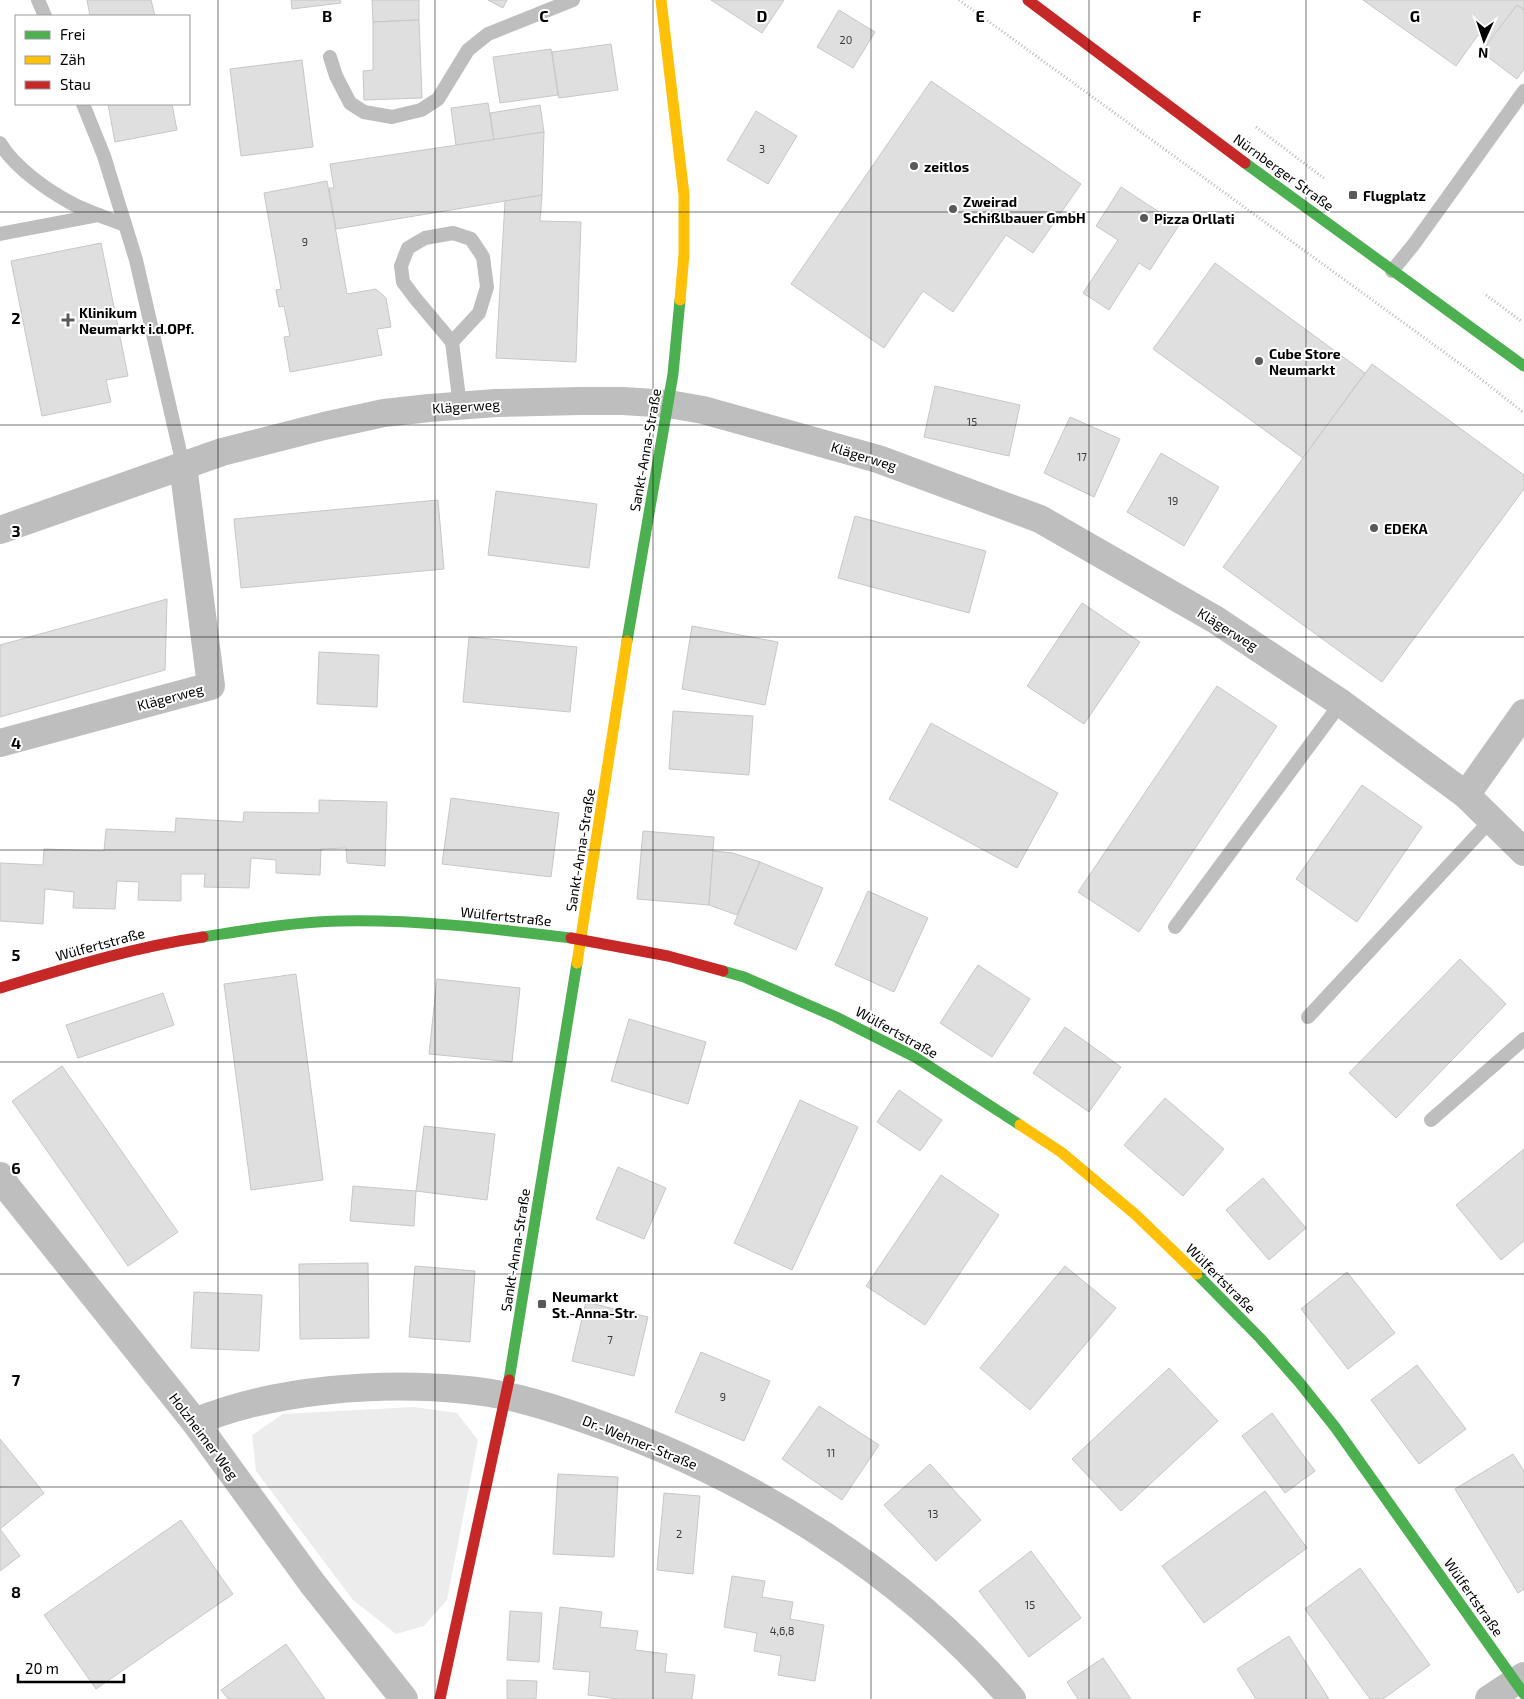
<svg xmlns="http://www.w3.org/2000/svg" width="1524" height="1699" font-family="'Exo 2',sans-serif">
<rect width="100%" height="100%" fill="#fff"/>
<!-- green -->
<polygon fill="#ececec" points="414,1407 457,1413 478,1440 447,1600 424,1626 396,1634 353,1600 256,1471 252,1435 283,1414"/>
<!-- building -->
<g fill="#dfdfdf" stroke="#c7c7c7">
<polygon points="87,0 151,0 155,16 90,16"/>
<polygon points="291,0 340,0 341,3 292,9"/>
<polygon points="372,0 419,0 419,20 373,22"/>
<polygon points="488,0 507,0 503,8"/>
<polygon points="711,0 784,0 762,33"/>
<polygon points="1363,0 1524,0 1524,10 1517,5 1489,43 1478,35 1456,66"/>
<polygon points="1517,5 1524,10 1524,69 1517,79 1481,52"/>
<polygon points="839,10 875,32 853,68 817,47"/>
<polygon points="419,20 422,98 364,100 363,71 373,70 373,22"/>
<polygon points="611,44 618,90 559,98 552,52"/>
<polygon points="551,49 558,95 500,103 493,57"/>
<polygon points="302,60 313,147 241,156 230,69"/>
<polygon points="931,81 1081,184 1033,253 1006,235 953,312 923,291 884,348 791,284"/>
<polygon points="488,103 494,140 456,145 451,108"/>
<polygon points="108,104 172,104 177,130 115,142"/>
<polygon points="540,105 544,132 494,140 490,113"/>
<polygon points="756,111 797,136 768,184 727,160"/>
<polygon points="544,132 542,195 336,229 329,188 334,188 330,164"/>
<polygon points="327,181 347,294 376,289 386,298 391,327 377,329 382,355 290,372 284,337 290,336 284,306 279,307 276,290 281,289 264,193"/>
<polygon points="1121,187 1179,225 1150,270 1139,263 1109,310 1083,293 1118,240 1096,226"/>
<polygon points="542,195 540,221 581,222 576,362 496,358 505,201"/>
<polygon points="101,243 128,376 106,380 111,402 42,416 11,261"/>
<polygon points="1215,263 1365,373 1303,458 1153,349"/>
<polygon points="1372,364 1524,475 1524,489 1382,682 1223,567"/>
<polygon points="935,386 1020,405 1009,456 924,437"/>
<polygon points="1070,417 1120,439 1094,497 1044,473"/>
<polygon points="1161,453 1219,487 1184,546 1127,512"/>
<polygon points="496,491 597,504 589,568 488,555"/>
<polygon points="438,500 444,569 241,588 234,519"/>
<polygon points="855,516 986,551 969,613 838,578"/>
<polygon points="167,599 165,670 0,717 0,645"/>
<polygon points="1082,603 1140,642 1084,724 1027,686"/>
<polygon points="692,626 778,642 765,705 682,689"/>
<polygon points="469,637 577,647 570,712 463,702"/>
<polygon points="319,652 379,655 377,707 317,704"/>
<polygon points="1217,686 1277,726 1139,932 1078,892"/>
<polygon points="673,711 753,716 749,775 669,769"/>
<polygon points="931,723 1058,793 1017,868 889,799"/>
<polygon points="1362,785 1422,827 1357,922 1296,879"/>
<polygon points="451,798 559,813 551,877 442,864"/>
<polygon points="319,800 387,802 385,866 347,863 346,848 321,849 320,875 276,873 276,860 251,858 249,888 204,887 205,874 181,874 181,901 138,900 139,882 117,881 115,909 73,908 74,892 45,889 43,924 0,921 0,863 43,865 44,849 104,851 106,829 175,832 176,818 243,822 244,812 319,813"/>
<polygon points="643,831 714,837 709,905 637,899"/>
<polygon points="713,851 733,853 760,862 737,915 709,905"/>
<polygon points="760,862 823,888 796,950 734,924"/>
<polygon points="868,891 928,918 894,992 835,965"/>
<polygon points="1460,959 1506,1004 1396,1118 1349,1073"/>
<polygon points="978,965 1030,999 992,1057 940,1023"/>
<polygon points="296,974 323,1180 251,1190 224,984"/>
<polygon points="437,979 520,988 512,1062 429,1054"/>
<polygon points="163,993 174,1025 78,1058 66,1025"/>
<polygon points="629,1019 706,1042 688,1104 611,1081"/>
<polygon points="1065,1027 1121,1067 1089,1112 1033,1073"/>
<polygon points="62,1066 178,1232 128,1266 12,1101"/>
<polygon points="899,1090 942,1120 920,1151 877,1122"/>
<polygon points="1165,1098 1224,1149 1183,1196 1124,1145"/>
<polygon points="800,1100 858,1127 792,1270 734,1243"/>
<polygon points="424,1126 495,1134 487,1200 416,1191"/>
<polygon points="1524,1149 1524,1241 1501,1260 1456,1205"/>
<polygon points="618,1167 666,1188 644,1239 596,1219"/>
<polygon points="941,1175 999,1215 925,1325 866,1286"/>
<polygon points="1263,1178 1306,1228 1269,1260 1226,1210"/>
<polygon points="353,1186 416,1191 414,1226 350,1221"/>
<polygon points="368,1263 369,1338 300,1339 299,1264"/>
<polygon points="415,1266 475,1271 470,1342 409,1337"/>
<polygon points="1065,1266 1116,1308 1030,1410 980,1368"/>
<polygon points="1347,1272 1395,1333 1348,1369 1301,1309"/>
<polygon points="194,1292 262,1295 259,1351 191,1348"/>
<polygon points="586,1302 648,1317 634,1376 572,1361"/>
<polygon points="701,1352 770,1381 744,1441 675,1412"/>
<polygon points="1417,1365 1466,1429 1419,1464 1371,1400"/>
<polygon points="1169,1368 1218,1421 1121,1511 1072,1459"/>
<polygon points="819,1406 879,1445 842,1500 782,1459"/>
<polygon points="1272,1413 1315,1471 1285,1493 1242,1436"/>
<polygon points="0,1439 44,1493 0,1529"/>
<polygon points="1513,1454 1524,1471 1524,1589 1518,1593 1455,1489"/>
<polygon points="930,1464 981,1520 936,1561 884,1505"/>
<polygon points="558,1474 618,1477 614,1557 553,1554"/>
<polygon points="1265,1491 1307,1548 1204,1623 1162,1566"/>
<polygon points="664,1493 700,1496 693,1574 657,1570"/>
<polygon points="181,1520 233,1594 96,1689 44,1615"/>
<polygon points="0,1529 20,1556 0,1571"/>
<polygon points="1031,1551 1081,1618 1029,1657 979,1591"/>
<polygon points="1360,1568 1430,1665 1383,1699 1370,1699 1305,1609"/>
<polygon points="732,1576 765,1581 762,1597 793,1602 790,1619 824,1625 815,1681 778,1675 781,1656 754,1651 757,1633 724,1627"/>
<polygon points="560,1607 602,1612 600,1627 638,1631 635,1650 667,1654 665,1672 695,1675 692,1699 619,1699 588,1695 590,1672 553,1669"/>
<polygon points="510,1611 542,1613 539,1662 507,1660"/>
<polygon points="1289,1636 1329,1699 1256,1699 1237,1669"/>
<polygon points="286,1644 325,1699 228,1699 221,1690"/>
<polygon points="1103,1658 1131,1699 1078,1699 1067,1682"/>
<polygon points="507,1680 537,1681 536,1699 507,1699"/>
</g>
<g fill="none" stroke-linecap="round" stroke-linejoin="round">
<!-- path -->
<g stroke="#b9b9b9" stroke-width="3" stroke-dasharray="1 2.5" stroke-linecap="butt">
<polyline points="959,0 1477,376 1524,413"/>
<polyline points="1256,127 1325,179"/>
<polyline points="1486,295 1521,321"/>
</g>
<!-- lane -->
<g stroke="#bebebe" stroke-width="14">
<polyline points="38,0 45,16"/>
<polyline points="330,57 336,76 350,103 364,112 392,117 421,110 438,99 468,50 488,34 573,0"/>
<polyline points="83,104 104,156 136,260 183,465"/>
<path d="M0,143C14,167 47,190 71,203C88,212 107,218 125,225"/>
<polyline points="0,234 99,215"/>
<polyline points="1392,271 1414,244 1524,91"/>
<polyline points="452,342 479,313 487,287 483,257 471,239 453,233 425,238 408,248 401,266 403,282 415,298 452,342 460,406"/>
<polyline points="1175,927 1341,703"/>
<polyline points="1308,1017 1491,820"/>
<polyline points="1431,1120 1524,1039"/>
</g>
<!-- street -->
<g stroke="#bebebe" stroke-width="28">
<polyline points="0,530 222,452 324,426 384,413 429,408 496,403 581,401 623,401 669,404 703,410 878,459 1040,519 1216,620 1341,703 1466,795 1524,852"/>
<polyline points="0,743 211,686 183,465"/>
<polyline points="1466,795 1524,713"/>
<polyline points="0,1176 7,1187 195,1422 312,1583 404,1699"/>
<path d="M195,1422C274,1389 382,1381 467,1390C511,1394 554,1408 596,1423C751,1477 905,1573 1012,1699"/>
<polyline points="1489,1699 1524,1676"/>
</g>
<!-- fast -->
<g stroke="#4caf50" stroke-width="11">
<polyline points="1245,163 1524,366"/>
<polyline points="627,641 673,374 680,300"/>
<path d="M203,937C248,930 293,922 339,921C415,919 496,929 571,938"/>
<polyline points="723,971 744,977 836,1017 915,1057 1020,1125"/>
<polyline points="1197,1274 1260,1338 1299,1382 1335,1427 1524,1694"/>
<polyline points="509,1380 577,963"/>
</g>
<!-- slow -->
<g stroke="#ffc107" stroke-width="11">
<polyline points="661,0 684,195 684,254 680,300"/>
<polyline points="577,963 627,641"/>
<polyline points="1020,1125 1061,1152 1136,1215 1197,1274"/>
</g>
<!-- jam -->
<g stroke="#c62828" stroke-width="11">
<polyline points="1028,0 1245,163"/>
<polyline points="571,938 668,956 723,971"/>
<path d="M0,988C67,968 134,947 203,937"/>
<polyline points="440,1699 509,1380"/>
</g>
</g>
<!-- grid -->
<path fill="none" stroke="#000" stroke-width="1" stroke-opacity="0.55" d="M218,0V1699M435,0V1699M653,0V1699M871,0V1699M1089,0V1699M1306,0V1699M0,212H1524M0,425H1524M0,637H1524M0,850H1524M0,1062H1524M0,1274H1524M0,1487H1524"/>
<!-- markers -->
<g fill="#595959" stroke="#fff" stroke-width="2">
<circle cx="914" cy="166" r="5"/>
<rect x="1348" y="190" width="10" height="10" rx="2.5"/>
<circle cx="953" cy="209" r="5"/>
<circle cx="1144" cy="218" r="5"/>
<path d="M65.5 312.5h5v5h5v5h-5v5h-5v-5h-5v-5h5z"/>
<circle cx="1259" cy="361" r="5"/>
<circle cx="1374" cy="528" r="5"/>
<rect x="537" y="1299" width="10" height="10" rx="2.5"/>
</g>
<g text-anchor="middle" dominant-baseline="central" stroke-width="4" stroke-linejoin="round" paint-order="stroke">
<!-- number labels -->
<g font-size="11" fill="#383838">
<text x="846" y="39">20</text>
<text x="762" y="148">3</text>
<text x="305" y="241">9</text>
<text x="972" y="421">15</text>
<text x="1082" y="456">17</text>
<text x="1173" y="500">19</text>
<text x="610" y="1339">7</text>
<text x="723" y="1396">9</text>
<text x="831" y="1452">11</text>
<text x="933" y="1513">13</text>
<text x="679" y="1533">2</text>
<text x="1030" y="1604">15</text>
<text x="782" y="1630">4,6,8</text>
</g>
<!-- poi labels -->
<g font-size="14" font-weight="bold" fill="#000" stroke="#fff" text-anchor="start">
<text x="924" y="166">zeitlos</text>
<text x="1363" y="195">Flugplatz</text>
<text x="963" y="201">Zweirad<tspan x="963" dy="16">Schißlbauer GmbH</tspan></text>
<text x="1154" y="218">Pizza Orllati</text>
<text x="79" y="312">Klinikum<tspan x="79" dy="16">Neumarkt i.d.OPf.</tspan></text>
<text x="1269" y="353">Cube Store<tspan x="1269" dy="16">Neumarkt</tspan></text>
<text x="1384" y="528">EDEKA</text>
<text x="552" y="1296">Neumarkt<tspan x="552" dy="16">St.-Anna-Str.</tspan></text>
</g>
<!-- street labels -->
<g font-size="14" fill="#000" stroke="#fff">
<text transform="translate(1284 172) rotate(36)">Nürnberger Straße</text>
<text transform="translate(466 406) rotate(-4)">Klägerweg</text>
<text transform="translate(645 450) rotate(-80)">Sankt-Anna-Straße</text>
<text transform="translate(864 456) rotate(17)">Klägerweg</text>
<text transform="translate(1228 629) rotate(32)">Klägerweg</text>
<text transform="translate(170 697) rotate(-15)">Klägerweg</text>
<text transform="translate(580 850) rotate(-81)">Sankt-Anna-Straße</text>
<text transform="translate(506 916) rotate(6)">Wülfertstraße</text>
<text transform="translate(100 944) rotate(-15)">Wülfertstraße</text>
<text transform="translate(897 1032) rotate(29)">Wülfertstraße</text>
<text transform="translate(515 1250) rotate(-81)">Sankt-Anna-Straße</text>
<text transform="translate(1221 1278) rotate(45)">Wülfertstraße</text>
<text transform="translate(204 1436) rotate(53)">Holzheimer Weg</text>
<text transform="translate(640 1442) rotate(22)">Dr.-Wehner-Straße</text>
<text transform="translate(1474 1597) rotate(55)">Wülfertstraße</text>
</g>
</g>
<g font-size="16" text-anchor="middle" font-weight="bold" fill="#000" stroke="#fff" stroke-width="4" stroke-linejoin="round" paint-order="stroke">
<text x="327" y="22">B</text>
<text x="544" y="22">C</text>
<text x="762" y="22">D</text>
<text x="980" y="22">E</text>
<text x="1197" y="22">F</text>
<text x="1415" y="22">G</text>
<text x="16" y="324">2</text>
<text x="16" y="537">3</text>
<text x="16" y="749">4</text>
<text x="16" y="961">5</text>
<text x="16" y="1174">6</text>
<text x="16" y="1386">7</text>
<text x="16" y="1598">8</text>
</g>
<!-- legend -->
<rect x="15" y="15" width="175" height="90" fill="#ffffff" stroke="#999999"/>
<rect x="25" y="31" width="25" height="8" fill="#4caf50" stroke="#999999"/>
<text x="60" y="40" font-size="15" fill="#000000">Frei</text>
<rect x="25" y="56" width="25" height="8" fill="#ffc107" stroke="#999999"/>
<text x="60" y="65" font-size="15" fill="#000000">Zäh</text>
<rect x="25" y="81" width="25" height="8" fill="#c62828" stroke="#999999"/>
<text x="60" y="90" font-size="15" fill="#000000">Stau</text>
<!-- north arrow -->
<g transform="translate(1484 40) rotate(183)" stroke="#ffffff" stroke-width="4" paint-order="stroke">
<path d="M0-4L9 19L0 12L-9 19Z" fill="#000000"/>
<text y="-8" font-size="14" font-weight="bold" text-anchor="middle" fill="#000000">N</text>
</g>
<!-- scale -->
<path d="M18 1674v8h106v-8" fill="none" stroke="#000000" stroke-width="2.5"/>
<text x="25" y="1674" font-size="15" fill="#000000" stroke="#ffffff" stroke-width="4" paint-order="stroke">20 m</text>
</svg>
